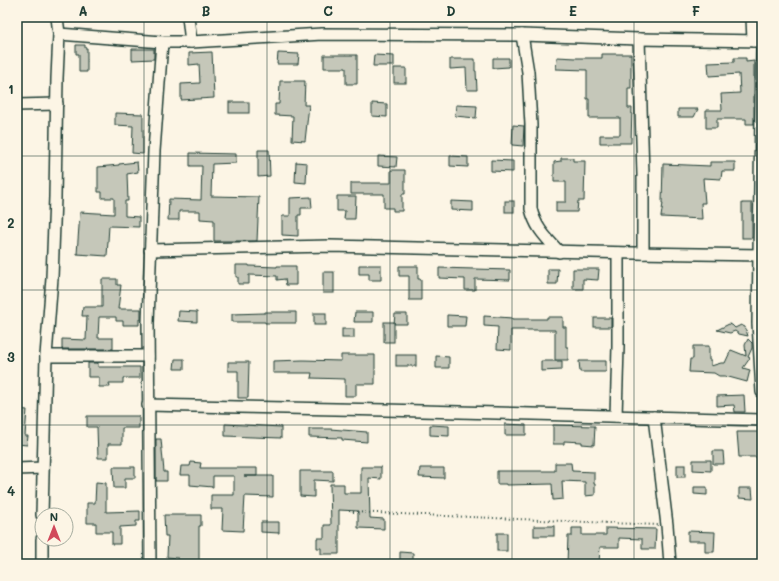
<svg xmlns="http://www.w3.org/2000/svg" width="779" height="581" font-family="Mali,sans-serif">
<rect width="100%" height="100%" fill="#fcf5e5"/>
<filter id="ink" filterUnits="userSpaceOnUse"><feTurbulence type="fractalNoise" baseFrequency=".025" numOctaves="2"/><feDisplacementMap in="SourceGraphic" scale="8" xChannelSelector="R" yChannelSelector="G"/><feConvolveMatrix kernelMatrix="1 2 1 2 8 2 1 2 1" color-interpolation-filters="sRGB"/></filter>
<g filter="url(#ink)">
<!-- building -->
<g fill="#c5c7b9" stroke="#1f3d34">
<polygon points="76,45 85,45 85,48 87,48 87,72 79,72 79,54 76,54"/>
<polygon points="132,49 154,49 154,59 132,60"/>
<polygon points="212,52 214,98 181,100 181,84 200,83 199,64 189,65 189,53"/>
<polygon points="278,53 299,54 298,64 277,64"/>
<polygon points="602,54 631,54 631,88 628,88 628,108 632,108 631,143 600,143 600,135 620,135 620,118 589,118 589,99 587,99 587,70 556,69 557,57 576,58 602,58"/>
<polygon points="324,55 357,55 357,84 346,84 346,68 324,68"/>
<polygon points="374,55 394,56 394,66 373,66"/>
<polygon points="493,58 509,58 509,67 493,68"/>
<polygon points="734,58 746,58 746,62 754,61 754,124 746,124 746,119 717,119 717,128 706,128 706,110 722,110 721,94 740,93 739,74 709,76 708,63 734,62"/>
<polygon points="450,59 475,59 475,71 476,71 477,90 467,90 466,68 450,69"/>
<rect x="394" y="68" width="12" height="15"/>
<polygon points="280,81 305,81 304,105 309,105 305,141 292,140 293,116 275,115 275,104 279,104"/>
<rect x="229" y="102" width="20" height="11"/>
<polygon points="372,103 387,104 387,117 372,116"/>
<polygon points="456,105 477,106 476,118 455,116"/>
<polygon points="678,109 698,109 694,117 678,117"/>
<polygon points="115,113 143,114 143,154 132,153 133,126 115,125"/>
<polygon points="513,125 524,126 523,146 512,145"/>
<polygon points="258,150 269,150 270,176 258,177"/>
<polygon points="190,153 236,154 236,163 212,164 211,196 259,197 257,241 214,241 214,220 200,219 200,211 179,211 179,220 168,220 169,199 201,200 202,166 190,166"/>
<polygon points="378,156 397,157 396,167 378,166"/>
<polygon points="450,156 468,157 468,167 450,166"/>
<polygon points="561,158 573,158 573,161 585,161 584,201 578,201 577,212 556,212 556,202 566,202 566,182 554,182 554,162 561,161"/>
<polygon points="491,160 513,161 513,172 491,171"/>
<polygon points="137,162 138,172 127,174 128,201 125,201 125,216 139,217 139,227 109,226 107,256 77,254 80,212 114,214 114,198 102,198 102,192 98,192 98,167 119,165 119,164"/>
<polygon points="296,162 307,163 306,183 295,182"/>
<polygon points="710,162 735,162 735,171 722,171 721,179 703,178 705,203 701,203 702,219 661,217 663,203 662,203 663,164 710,166"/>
<polygon points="391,170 405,170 405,194 402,194 402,211 393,211 393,208 384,208 384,194 351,194 351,183 391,183"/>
<polygon points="337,196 356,196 355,219 344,219 345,211 337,211"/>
<polygon points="311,197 312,208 301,208 301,215 298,215 298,236 282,235 282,216 290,216 290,198"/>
<polygon points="451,201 473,202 473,211 451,210"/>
<rect x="505" y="201" width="9" height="11"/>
<rect x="742" y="203" width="10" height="35"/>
<polygon points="236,265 249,265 249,266 277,267 277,266 296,266 296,285 286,285 285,279 277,280 277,276 249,275 249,284 238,284 238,277 236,277"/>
<polygon points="359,265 381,265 381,280 369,280 369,274 359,274"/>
<polygon points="399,266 418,266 418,279 421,279 421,300 409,300 409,276 399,276"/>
<polygon points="439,268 510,270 510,280 475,279 475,290 465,290 465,279 439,278"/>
<polygon points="548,269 558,269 557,284 548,284"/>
<polygon points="573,269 599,269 598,280 583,279 583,289 573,289"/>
<rect x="323" y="272" width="11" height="21"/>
<polygon points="102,279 117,279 117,285 121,285 118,309 141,309 141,320 139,320 139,325 123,325 123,321 116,321 116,317 99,317 98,338 113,338 113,349 62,349 62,339 86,340 87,316 82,316 83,307 102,307"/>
<polygon points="179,311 197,312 197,322 178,321"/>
<polygon points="265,312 296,312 296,323 265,323 265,322 232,322 232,314 265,313"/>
<polygon points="355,312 373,312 373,322 354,322"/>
<rect x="314" y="313" width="12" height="12"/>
<polygon points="395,314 407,314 407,324 394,324"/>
<polygon points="447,315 466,316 465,326 447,326"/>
<polygon points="484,316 512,318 512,319 547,319 547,317 563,317 563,327 566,327 566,347 568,347 568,360 555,360 555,330 511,330 511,350 497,349 498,327 484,326"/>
<rect x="594" y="318" width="17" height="9"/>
<rect x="384" y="322" width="10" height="20"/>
<polygon points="729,324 732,325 735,328 741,325 745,327 748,336 739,334 735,331 730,333 717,330"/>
<rect x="342" y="329" width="12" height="9"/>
<polygon points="748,339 752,343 752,348 748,357 750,358 743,368 750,370 747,382 725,376 719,376 714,373 689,372 690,359 693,359 693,346 709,346 709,360 711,360 711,366 721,363 725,363 731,350 746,356 745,345"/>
<polygon points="341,355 375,355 375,384 356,384 356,396 345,396 345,379 311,378 312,373 273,373 273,361 303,360 341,361"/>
<rect x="396" y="355" width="20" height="11"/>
<polygon points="436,356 449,357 449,368 436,368"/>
<polygon points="175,359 184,359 184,369 174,369"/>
<polygon points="541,361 562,361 562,370 541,371"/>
<polygon points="579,361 606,361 606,372 580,372"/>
<polygon points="228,362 249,362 248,398 238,398 238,371 228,371"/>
<polygon points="88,363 98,363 98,367 140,367 140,378 123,378 123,383 109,383 110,387 99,387 99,377 88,377"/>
<polygon points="744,395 745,412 735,412 734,405 717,406 717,396"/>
<polygon points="17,409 27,410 25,436 28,436 27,445 17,444"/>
<polygon points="87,416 139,416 139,428 122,428 122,444 108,444 108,458 98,458 97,427 87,427"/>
<polygon points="225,424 281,427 281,438 225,436"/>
<polygon points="505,424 526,425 526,435 505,435"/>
<polygon points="430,425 449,426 449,436 430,435"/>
<polygon points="553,425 595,426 594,445 582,444 582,442 564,441 564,444 553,444"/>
<polygon points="309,429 330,429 367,432 367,442 342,440 342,438 309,437"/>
<polygon points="737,432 762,432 762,457 739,457"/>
<polygon points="156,439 161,439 164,472 167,472 167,481 156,481"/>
<polygon points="713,451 723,451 724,464 713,464"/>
<polygon points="693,460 711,460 711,471 693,470"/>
<polygon points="191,462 201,463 200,468 257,468 257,476 244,476 273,476 273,497 245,496 243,531 222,530 223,509 211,509 211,495 234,495 234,476 213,476 213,487 190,485 190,475 180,475 181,466 190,466"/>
<polygon points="555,463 571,463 572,471 594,472 594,484 595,484 595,495 585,496 585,482 562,481 563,499 553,500 552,484 507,485 507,484 497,484 497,471 555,471"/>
<rect x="677" y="465" width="8" height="12"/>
<polygon points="113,467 135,467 135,478 125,478 125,488 114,488"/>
<polygon points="361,467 381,467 381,479 369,478 370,518 384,519 384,529 358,528 358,511 339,510 339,554 321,554 321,548 317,548 317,538 324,538 324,525 331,525 330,484 344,484 344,493 361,493"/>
<polygon points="420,468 444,468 444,478 419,477"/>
<polygon points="300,471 333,471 333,481 314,480 314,497 300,496"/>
<polygon points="96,482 106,483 106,512 140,511 140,521 136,521 136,526 120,527 120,544 112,544 112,532 96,532 96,523 87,523 87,503 95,503"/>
<polygon points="694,487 707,487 707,495 694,494"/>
<polygon points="739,488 752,488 753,499 739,498"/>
<polygon points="164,515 201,515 201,526 199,526 199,564 178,564 178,558 167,557 168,536 165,536"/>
<polygon points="261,522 279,522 279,533 261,532"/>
<rect x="534" y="526" width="20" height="10"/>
<polygon points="572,528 582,528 582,535 606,535 606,528 656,529 655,549 642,549 642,539 619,538 619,547 600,547 599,564 567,564 568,536 572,536"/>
<polygon points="688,531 715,532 714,552 705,552 705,541 688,541"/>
<rect x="497" y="533" width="10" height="18"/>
<polygon points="400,552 413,553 413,561 400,561"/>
</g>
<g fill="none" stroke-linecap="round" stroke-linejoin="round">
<!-- street casing -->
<g stroke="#1f3d34" stroke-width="14">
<g id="street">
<polyline points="188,17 191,42"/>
<polyline points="752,17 753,41"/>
<polyline points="59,34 162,42 191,42 322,34 522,35 639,39 762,41"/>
<path d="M522,35L528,72L531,125V209C536,229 546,237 559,252"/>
<polyline points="639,39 643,175 643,253"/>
<polyline points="762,45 758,323 762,392"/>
<polyline points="17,105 57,104"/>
<polyline points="150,250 330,246 634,253 762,255"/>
<polyline points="46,356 148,356"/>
<polyline points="148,405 385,410 762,420"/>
<polyline points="616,416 618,347 618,253"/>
<polyline points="654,417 667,525 670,564"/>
<polyline points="17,469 43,468"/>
<polyline points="42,515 46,356 52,278 55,197 57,78 59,34 57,17"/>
<polyline points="42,564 42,539"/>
<polyline points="150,564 148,323 154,151 162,42"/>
</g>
</g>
<!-- path -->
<polyline stroke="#1f3d34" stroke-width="2" stroke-dasharray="1 3" stroke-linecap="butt" points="353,512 658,525"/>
<!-- street -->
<use href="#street" stroke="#fcf5e5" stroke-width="11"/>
</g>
</g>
<!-- grid -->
<path fill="none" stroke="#1f3d34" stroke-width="1" stroke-opacity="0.55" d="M144,17V564M267,17V564M390,17V564M512,17V564M634,17V564M17,156H762M17,290H762M17,425H762"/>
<!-- margin -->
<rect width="779" height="581" fill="none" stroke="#fcf5e5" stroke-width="44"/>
<!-- north arrow -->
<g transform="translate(54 527)"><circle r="19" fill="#fcf5e5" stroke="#a4ab9e"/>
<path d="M0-3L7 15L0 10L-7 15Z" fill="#d1495b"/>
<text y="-6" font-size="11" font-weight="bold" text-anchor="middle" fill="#1f3d34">N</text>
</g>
<rect x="22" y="22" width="735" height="537" fill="none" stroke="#1f3d34" stroke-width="1.5"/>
<g font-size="13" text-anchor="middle" font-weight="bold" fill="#1f3d34">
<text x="83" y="16">A</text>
<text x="206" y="16">B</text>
<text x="328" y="16">C</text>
<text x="451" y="16">D</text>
<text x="573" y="16">E</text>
<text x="696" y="16">F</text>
<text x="11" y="94">1</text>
<text x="11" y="228">2</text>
<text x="11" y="362">3</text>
<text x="11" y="496">4</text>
</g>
</svg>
